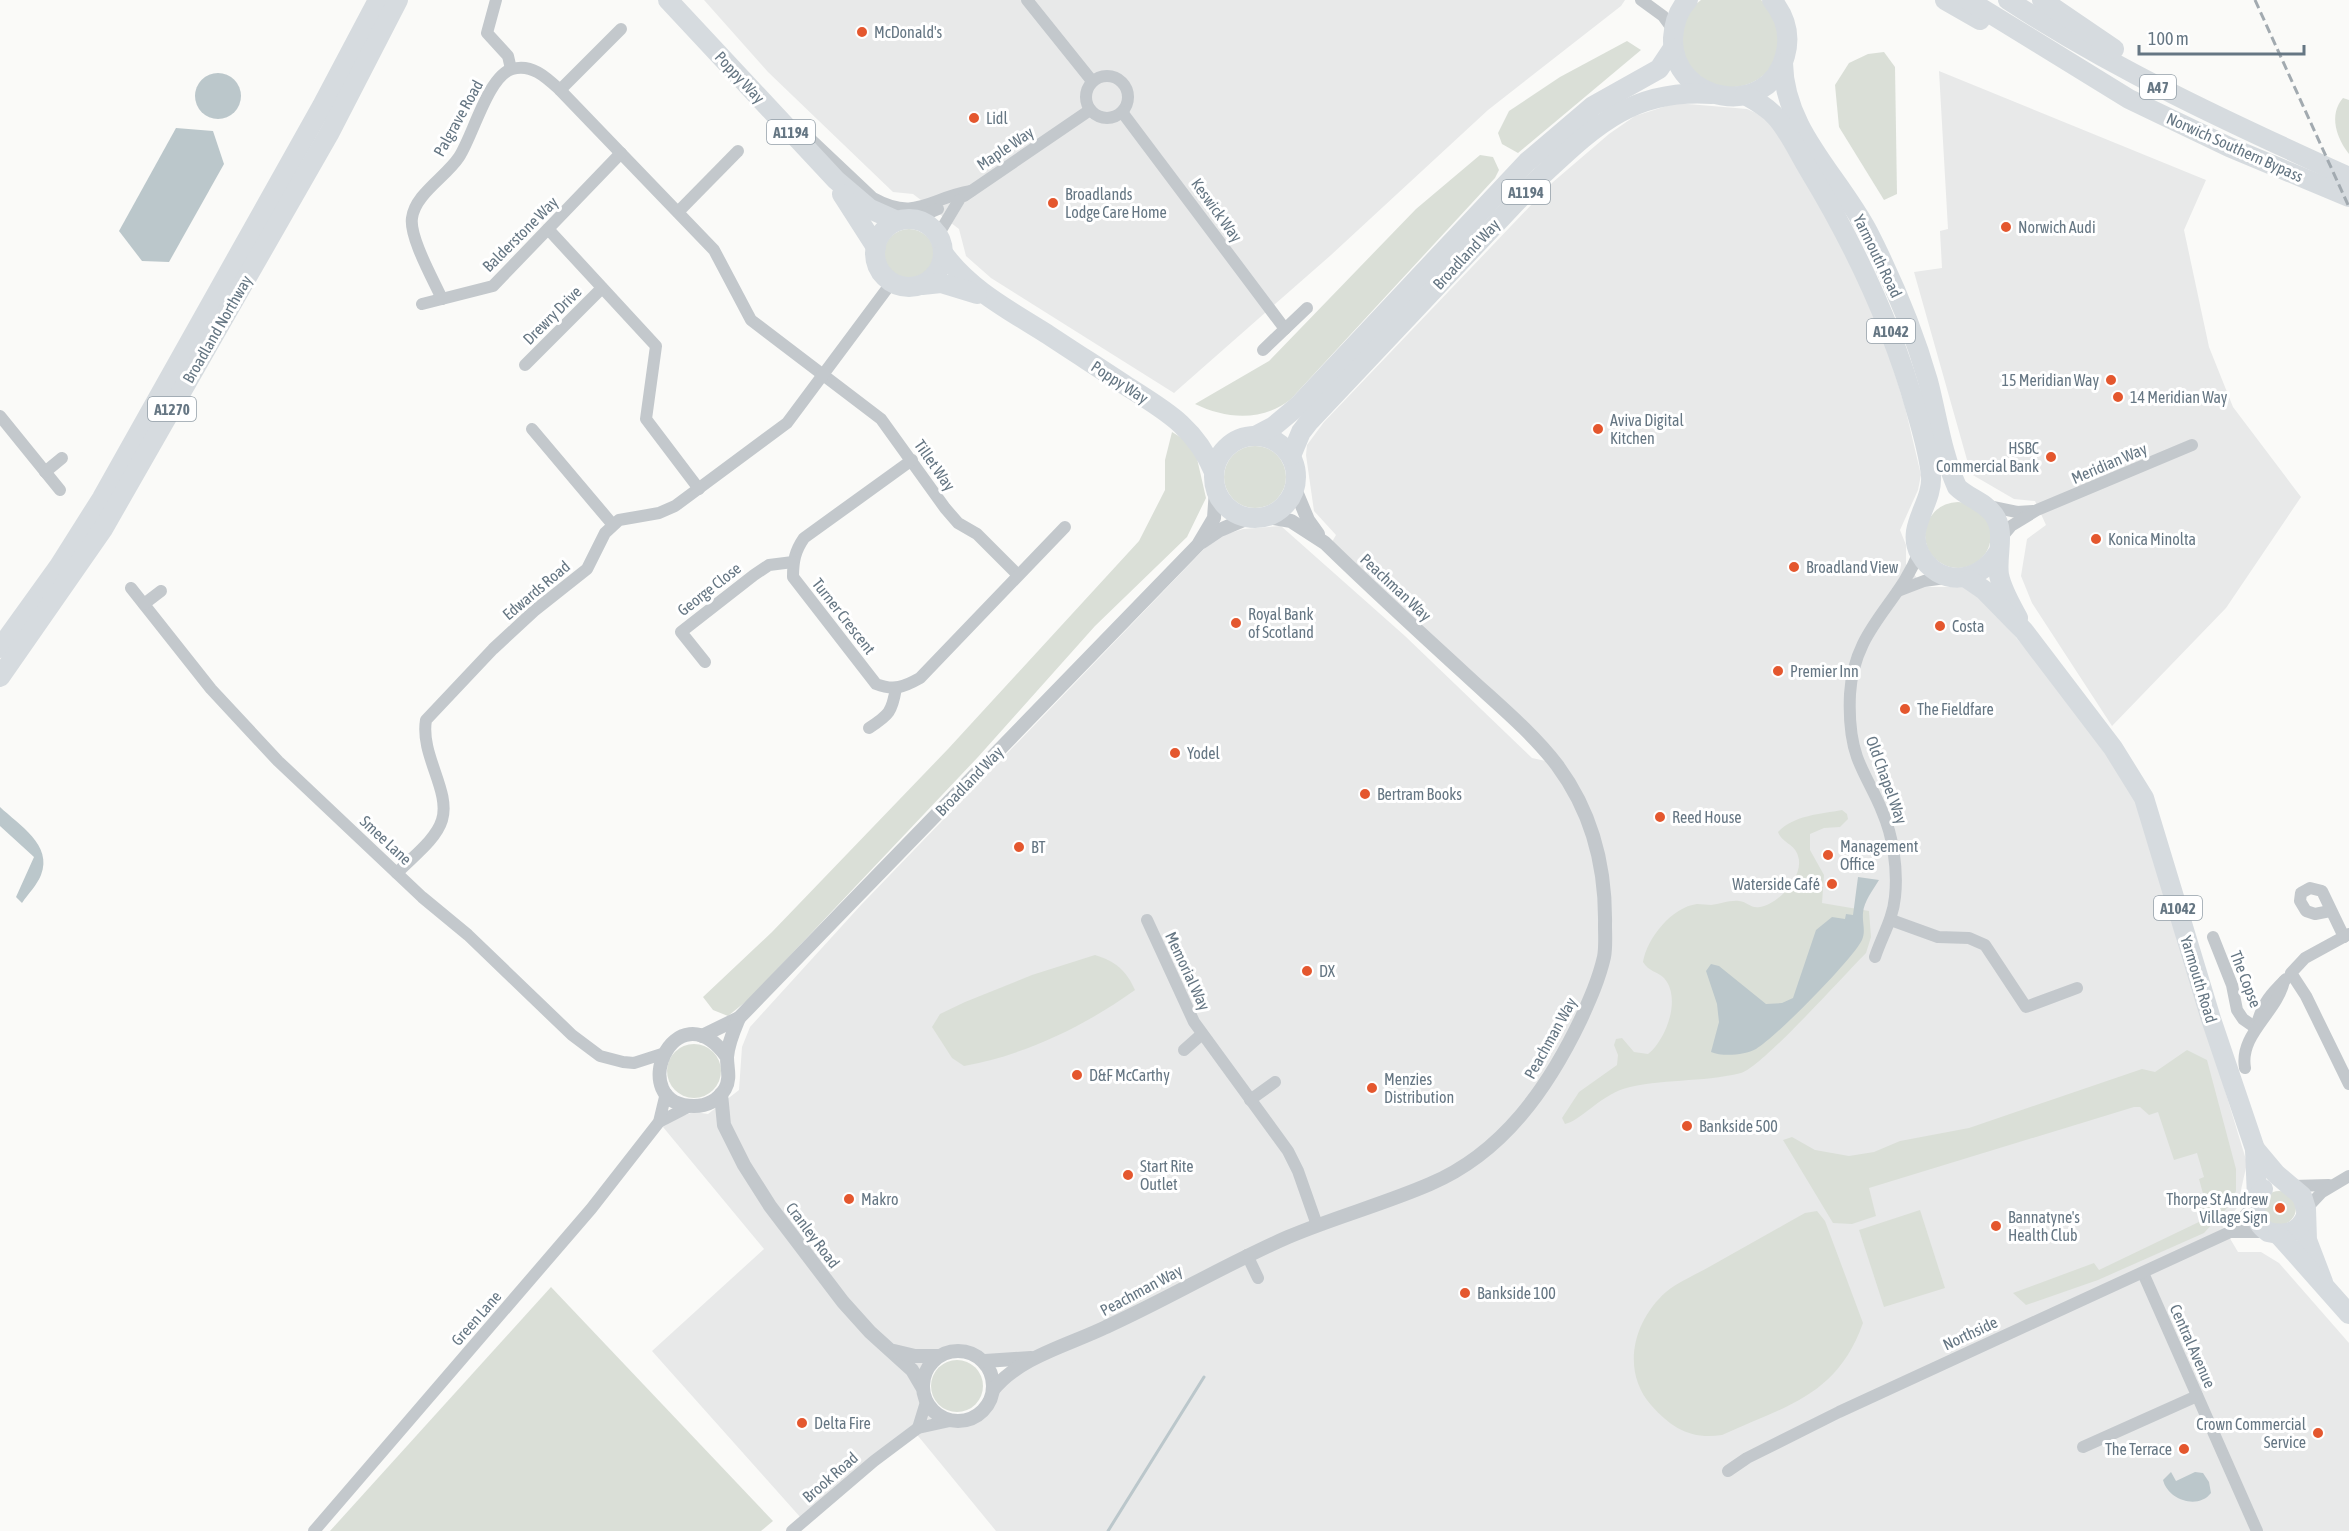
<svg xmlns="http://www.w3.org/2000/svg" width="2349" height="1531" font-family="'Asap Condensed',sans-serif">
<rect width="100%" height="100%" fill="#fafaf8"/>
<!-- built -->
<g fill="#e8e9e9" fill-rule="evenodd">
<polygon points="704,0 1625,0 1621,6 1488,110 1331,255 1174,393 991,278 966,256 959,229 913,194 893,192 768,72"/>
<polygon points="1939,71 2206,180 2184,230 2209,347 2233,407 2301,497 2226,608 2112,726 2032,603 2021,576 2027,539 2046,525 2035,501 2014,499 1971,474 1914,272 1942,268 1940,231 1948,229"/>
<path d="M1676,103L1747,109L1765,117L1773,125L1840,239L1885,342L1905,407L1921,475L1918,490L1900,530L1906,545V564L1924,587H1968L1990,607L2054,682L2105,749L2138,804L2247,1163L2237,1208L2222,1225L2238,1252H2261L2279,1263L2349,1343V1531H996L914,1431L801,1518L652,1351L764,1249L663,1127L676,1118L694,1112L708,1114L739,1090L742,1047L750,1027L861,905L1205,548L1227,534L1243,529L1281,526L1405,636L1532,758L1555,763L1329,547L1336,535L1314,511L1306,455L1307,445L1324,422L1553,182L1609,134L1635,116ZM961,1350L985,1361L1040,1357L993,1390L986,1407L976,1415L964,1420L950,1421L936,1414L926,1402L922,1387L924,1374L938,1356Z"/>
</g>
<!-- green -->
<g fill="#dadfd7">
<path d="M1701,0H1761C1772,8 1776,18 1778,31C1788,99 1688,108 1682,44C1681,27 1687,10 1701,0Z"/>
<polygon points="1627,41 1641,50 1518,153 1502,144 1498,133 1509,111 1560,77"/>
<polygon points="1884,52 1895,67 1897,194 1884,200 1839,127 1835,85 1849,63 1868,54"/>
<path d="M2343,98L2349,100V154C2337,139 2328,115 2343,98Z"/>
<path d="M1480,155L1493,157L1499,170L1495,178L1291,399C1262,422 1226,419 1195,404L1269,361L1416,209Z"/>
<circle cx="909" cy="254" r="25"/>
<polygon points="1172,432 1185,440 1196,454 1206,498 1187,537 1095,626 978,757 749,999 728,1016 713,1010 703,997 772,932 948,749 1139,541 1165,490 1165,460"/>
<circle cx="1255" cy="477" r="31"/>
<circle cx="1958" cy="535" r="33"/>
<path d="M1842,810L1847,814L1848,819L1840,827L1824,828L1810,834V850L1824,875L1822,903L1869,911L1871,937L1866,953C1845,974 1761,1068 1741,1073C1701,1083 1661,1078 1623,1089C1601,1096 1578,1122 1565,1124L1562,1118L1579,1092L1617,1065L1618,1055L1614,1045L1616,1039L1622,1038L1634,1052L1648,1054C1666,1040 1682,998 1664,978C1657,971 1649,972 1643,962C1647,938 1672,907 1697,904C1702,904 1707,905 1711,905C1720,904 1730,900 1739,901C1748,902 1751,909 1760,907C1778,905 1805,875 1798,856C1795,844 1782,843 1778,832C1794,815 1821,814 1842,810Z"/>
<path d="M1095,955C1115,961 1126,970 1135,990C1085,1026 1025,1055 964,1066L952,1058L932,1027L940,1014L965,1002L1032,975Z"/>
<circle cx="694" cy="1071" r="27"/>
<polygon points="2187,1050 2207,1060 2236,1169 2236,1191 2227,1208 2204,1233 2098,1280 2026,1305 2013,1293 2094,1263 2099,1270 2203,1220 2200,1212 2205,1201 2199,1179 2204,1177 2197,1153 2174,1160 2158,1112 2149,1115 2140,1107 2134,1107 1869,1188 1876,1216 1852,1224 1833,1223 1783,1140 1792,1137 1815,1150 1849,1156 1874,1152 1900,1141 1969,1128 2142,1069 2155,1072"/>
<circle cx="2279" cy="1208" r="17"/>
<polygon points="1920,1210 1945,1288 1884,1307 1859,1230"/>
<path d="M1817,1211L1825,1221L1863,1323C1837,1396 1786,1406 1722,1435C1692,1440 1671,1428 1651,1405C1621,1371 1633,1321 1666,1292C1678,1282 1695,1275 1709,1267C1741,1249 1773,1231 1805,1213Z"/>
<polygon points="551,1287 773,1521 761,1531 330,1531"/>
<circle cx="957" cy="1386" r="26"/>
</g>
<!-- water -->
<g fill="#bbc7cb">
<circle cx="218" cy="96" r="23"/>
<polygon points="176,128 213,131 224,164 169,262 142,261 119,231"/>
<path d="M0,807C19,825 53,845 41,875C37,885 28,894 22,903L16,897L34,857L0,826Z"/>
<path d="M1858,877L1879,880C1873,890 1864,901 1863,913C1862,922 1866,931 1862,940C1853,959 1775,1038 1756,1049C1745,1055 1723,1057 1711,1052L1719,1022L1717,1004L1706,971L1711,964L1719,966L1766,1004L1782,1003L1793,998L1816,930L1832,917L1845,919L1846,914L1853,915Z"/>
<path d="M2171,1472L2176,1481L2195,1472L2203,1473L2209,1482L2211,1493C2198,1510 2168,1500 2163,1480Z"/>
</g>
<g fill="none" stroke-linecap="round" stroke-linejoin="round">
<!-- stream -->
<polyline stroke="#bbc7cb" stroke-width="3" points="1108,1531 1204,1377"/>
<!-- minor -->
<g stroke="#c3c8cc" stroke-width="12">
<polyline points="496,0 487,33 508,56 511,69"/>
<polyline points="1027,0 1092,81"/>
<polyline points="1641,0 1663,16 1674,31"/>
<circle cx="1107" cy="97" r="21"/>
<polyline points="560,90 621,29"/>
<polyline points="1122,112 1285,329"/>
<path d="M802,131L873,198C916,222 929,198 971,191"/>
<polyline points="964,196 1090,110"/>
<polyline points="678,212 738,151"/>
<polyline points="915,219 938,209"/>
<polyline points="548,229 656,346 646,419 699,489"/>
<polyline points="938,235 959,200"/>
<path d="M442,299C434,281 409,237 412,218C415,194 446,177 459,157C473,136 488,76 512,69C532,63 547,78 560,90L714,250L751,320L881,419L945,508L958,523L977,534L1017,574"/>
<polyline points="422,304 493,286 621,153"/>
<polyline points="1263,350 1307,308"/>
<polyline points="525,365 602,288"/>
<polyline points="0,416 60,490"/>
<polyline points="532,429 613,525"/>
<path d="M912,460L804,538C795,551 793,561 793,577L876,684C894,691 904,687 920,678L1065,527"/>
<polyline points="45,472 62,458"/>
<polyline points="1988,506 2017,512 2033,511"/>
<polyline points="2000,539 2011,526 2037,510 2192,445"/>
<polyline points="131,588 211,689 278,761 422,897 468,935 572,1035 600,1056 623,1062 634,1063 662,1054"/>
<polyline points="1898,591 1924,581 1945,578"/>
<polyline points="144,604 161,591"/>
<polyline points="705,662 681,632 754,575 769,565 793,562"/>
<path d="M869,728C889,715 892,712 896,688"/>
<path d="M397,873C411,858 436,840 442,820C451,791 420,755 426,720L493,649L534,611L587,569L605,533L619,520L659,513L675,506L787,423L892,282"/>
<polyline points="2330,911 2315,914 2306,911 2300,901 2301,893 2310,888 2322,891 2344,937"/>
<polyline points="1147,920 1194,1022 1288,1151 1298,1171 1317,1225"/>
<polyline points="1891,920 1938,937 1969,938 1985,945 2026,1007 2077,988"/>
<polyline points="2349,934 2305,958 2291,973 2306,996 2349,1084"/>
<polyline points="2213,937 2232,985 2237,1010 2243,1019 2256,1028"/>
<path d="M1875,957C1882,936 1893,919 1895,897C1898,869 1893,836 1882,811C1875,793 1864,776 1857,757C1850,737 1849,715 1850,694C1854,628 1898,606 1919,552"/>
<path d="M2257,1024C2263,1002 2271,994 2286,979"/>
<polyline points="1184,1050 1202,1034"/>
<path d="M2245,1068C2239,1034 2277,1013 2284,981"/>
<polyline points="1250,1100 1275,1082"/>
<polyline points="659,1122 690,1106"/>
<polyline points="2293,1186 2329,1185"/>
<polyline points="2306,1209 2322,1192 2349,1176"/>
<polyline points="2230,1232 2255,1204"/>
<polyline points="1247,1255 1258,1278"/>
<polyline points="2143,1273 2257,1531"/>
<polyline points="918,1428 926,1402"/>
<polyline points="2083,1447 2197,1396"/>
<polyline points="1728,1471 1747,1458 1839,1412 2230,1232 2268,1232"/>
<polyline points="314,1531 591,1209 659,1122 666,1093"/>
<polyline points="792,1531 874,1461 918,1428 950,1421"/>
</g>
<!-- tertiary -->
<g stroke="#c3c8cc" stroke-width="14">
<polyline points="1295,489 1308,520 1318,534"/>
<polyline points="1202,542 1220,530 1248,518"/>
<polyline points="702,1036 739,1018 1198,545 1214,518 1216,490"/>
<path d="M727,1057C674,985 624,1106 694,1106C707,1106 718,1100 725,1089C731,1078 727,1069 727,1057C728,1043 734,1030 739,1018"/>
<polyline points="721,1094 724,1125 744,1165 770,1206 843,1302 870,1332 912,1370 922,1387"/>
<circle cx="958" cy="1386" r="35"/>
<polyline points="894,1351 915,1356 938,1356"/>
<polyline points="985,1361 1031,1358"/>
<path d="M993,1390C1019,1357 1069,1345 1106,1327C1168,1299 1226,1264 1288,1237C1335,1217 1384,1204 1430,1184C1503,1153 1548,1088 1581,1019C1590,999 1599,979 1604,957C1606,947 1605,935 1605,925C1606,867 1592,812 1557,765C1531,731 1495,702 1464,673C1417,630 1370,587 1325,543L1291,521L1267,517"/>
</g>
<!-- trunk -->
<g stroke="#d6dbdf" stroke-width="20">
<polyline points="668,0 836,180 870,209 897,221"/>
<path d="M1688,0C1678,10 1674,24 1673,38C1671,102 1768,121 1785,56C1791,35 1785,16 1772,0"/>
<polyline points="1945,0 1980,20"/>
<polyline points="1968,0 2129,99 2229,147 2349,197"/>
<path d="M2008,0C2115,70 2232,124 2349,177"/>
<polyline points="2042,0 2114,49"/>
<path d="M1783,63C1784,130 1838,175 1868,232C1892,279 1913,329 1928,381C1937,415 1942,454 1957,487C1968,498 1985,502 1994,515C2006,532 1996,555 1999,575C2002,590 2011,605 2018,618"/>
<path d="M1745,95C1756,101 1767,107 1775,116C1789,131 1798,152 1809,170C1855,246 1892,324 1916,410C1922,431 1929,454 1931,476C1933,504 1905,527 1920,554C1939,587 1978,584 1997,554"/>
<polyline points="842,194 876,247"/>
<circle cx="909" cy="253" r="34"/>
<path d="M943,253C970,290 1009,310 1047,334C1074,352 1101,369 1128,387C1166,411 1196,428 1214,472"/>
<polyline points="922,285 941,283 977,294"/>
<circle cx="1255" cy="477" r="41"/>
<polyline points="1255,436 1274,426 1298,406 1527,162 1593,106 1659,69 1673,48"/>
<path d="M1291,456L1301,432L1308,423L1538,179C1593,128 1631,88 1712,94"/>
<polyline points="1968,579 1984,590 2024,631 2113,748 2144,798 2211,1019 2255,1149 2257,1198"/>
<polyline points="0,648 59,566 102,498 322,106 378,0"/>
<polyline points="0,677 103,529 330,132 398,0"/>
<polyline points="2255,1149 2276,1174 2302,1196 2306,1209 2307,1240 2323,1282"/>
<path d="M2263,1189C2252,1204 2252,1221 2268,1232C2285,1236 2299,1233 2306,1216"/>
<polyline points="2278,1234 2349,1314"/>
</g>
<!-- rail -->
<polyline stroke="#a2aab0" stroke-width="3" stroke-dasharray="9 4.5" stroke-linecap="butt" points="2255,0 2349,207"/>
</g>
<!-- markers -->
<g fill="#e4572e" stroke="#fff" stroke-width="2">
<circle cx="862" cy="32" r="6"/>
<circle cx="974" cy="118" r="6"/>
<circle cx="1053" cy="203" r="6"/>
<circle cx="2006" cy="227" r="6"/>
<circle cx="2111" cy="380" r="6"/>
<circle cx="2118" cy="397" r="6"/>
<circle cx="1598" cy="429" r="6"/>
<circle cx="2051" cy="457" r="6"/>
<circle cx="2096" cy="539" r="6"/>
<circle cx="1794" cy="567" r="6"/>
<circle cx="1236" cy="623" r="6"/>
<circle cx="1940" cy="626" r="6"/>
<circle cx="1778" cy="671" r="6"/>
<circle cx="1905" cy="709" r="6"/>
<circle cx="1175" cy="753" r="6"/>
<circle cx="1365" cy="794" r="6"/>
<circle cx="1660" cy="817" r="6"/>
<circle cx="1019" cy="847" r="6"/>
<circle cx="1828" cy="855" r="6"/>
<circle cx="1832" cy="884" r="6"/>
<circle cx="1307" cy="971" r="6"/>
<circle cx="1077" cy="1075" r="6"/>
<circle cx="1372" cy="1088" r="6"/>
<circle cx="1687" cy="1126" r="6"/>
<circle cx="1128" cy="1175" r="6"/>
<circle cx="849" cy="1199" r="6"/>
<circle cx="2280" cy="1208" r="6"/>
<circle cx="1996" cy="1226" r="6"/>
<circle cx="1465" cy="1293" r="6"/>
<circle cx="802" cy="1423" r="6"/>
<circle cx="2318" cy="1433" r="6"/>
<circle cx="2184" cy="1449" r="6"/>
</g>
<g text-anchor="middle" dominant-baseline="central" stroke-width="6" stroke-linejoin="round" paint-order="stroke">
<!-- shield labels -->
<g fill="#fff" stroke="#939fa8" stroke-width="1.5">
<rect x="2140" y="75" width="36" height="24" rx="4.5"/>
<rect x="767" y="120" width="48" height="24" rx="4.5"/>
<rect x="1502" y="180" width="48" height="24" rx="4.5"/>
<rect x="1867" y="319" width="48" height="24" rx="4.5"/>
<rect x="148" y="397" width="48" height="24" rx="4.5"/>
<rect x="2154" y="896" width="48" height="24" rx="4.5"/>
</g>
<g font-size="15" font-weight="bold" fill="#657683">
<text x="2158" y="87">A47</text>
<text x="791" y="132">A1194</text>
<text x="1526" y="192">A1194</text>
<text x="1891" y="331">A1042</text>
<text x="172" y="409">A1270</text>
<text x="2178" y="908">A1042</text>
</g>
<!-- poi labels -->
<g font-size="16" fill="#657683" stroke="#fff" text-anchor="start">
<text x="874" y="32">McDonald's</text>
<text x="986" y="118">Lidl</text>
<text x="1065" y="194">Broadlands<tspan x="1065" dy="18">Lodge Care Home</tspan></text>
<text x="2018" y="227">Norwich Audi</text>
<text x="2099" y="380" text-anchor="end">15 Meridian Way</text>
<text x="2130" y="397">14 Meridian Way</text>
<text x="1610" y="420">Aviva Digital<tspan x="1610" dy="18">Kitchen</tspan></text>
<text x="2039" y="448" text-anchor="end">HSBC<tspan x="2039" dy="18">Commercial Bank</tspan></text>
<text x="2108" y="539">Konica Minolta</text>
<text x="1806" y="567">Broadland View</text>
<text x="1248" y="614">Royal Bank<tspan x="1248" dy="18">of Scotland</tspan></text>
<text x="1952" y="626">Costa</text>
<text x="1790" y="671">Premier Inn</text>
<text x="1917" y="709">The Fieldfare</text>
<text x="1187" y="753">Yodel</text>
<text x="1377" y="794">Bertram Books</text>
<text x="1672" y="817">Reed House</text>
<text x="1840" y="846">Management<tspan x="1840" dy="18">Office</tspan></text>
<text x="1031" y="847">BT</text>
<text x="1820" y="884" text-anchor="end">Waterside Café</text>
<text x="1319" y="971">DX</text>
<text x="1089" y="1075">D&amp;F McCarthy</text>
<text x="1384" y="1079">Menzies<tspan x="1384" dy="18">Distribution</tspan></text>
<text x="1699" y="1126">Bankside 500</text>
<text x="1140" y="1166">Start Rite<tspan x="1140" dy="18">Outlet</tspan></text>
<text x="861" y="1199">Makro</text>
<text x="2268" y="1199" text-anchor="end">Thorpe St Andrew<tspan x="2268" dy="18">Village Sign</tspan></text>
<text x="2008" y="1217">Bannatyne's<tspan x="2008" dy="18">Health Club</tspan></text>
<text x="1477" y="1293">Bankside 100</text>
<text x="814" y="1423">Delta Fire</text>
<text x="2306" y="1424" text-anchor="end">Crown Commercial<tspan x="2306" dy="18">Service</tspan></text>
<text x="2172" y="1449" text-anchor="end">The Terrace</text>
</g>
<!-- street labels -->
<g font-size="16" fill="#657683" stroke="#fff">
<text transform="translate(740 77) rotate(47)">Poppy Way</text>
<text transform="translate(458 118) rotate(-61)">Palgrave Road</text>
<text transform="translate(2235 147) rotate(24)">Norwich Southern Bypass</text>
<text transform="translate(1005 148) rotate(-34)">Maple Way</text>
<text transform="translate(1217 210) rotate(54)">Keswick Way</text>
<text transform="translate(520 234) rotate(-45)">Balderstone Way</text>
<text transform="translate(1466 254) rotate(-47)">Broadland Way</text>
<text transform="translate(1878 256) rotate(64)">Yarmouth Road</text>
<text transform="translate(552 315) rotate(-45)">Drewry Drive</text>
<text transform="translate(217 329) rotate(-60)">Broadland Northway</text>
<text transform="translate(1120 382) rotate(33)">Poppy Way</text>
<text transform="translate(2109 463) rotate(-23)">Meridian Way</text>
<text transform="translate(935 465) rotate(55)">Tillet Way</text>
<text transform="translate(1396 587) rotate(43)">Peachman Way</text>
<text transform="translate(709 589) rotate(-38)">George Close</text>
<text transform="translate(536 590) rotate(-40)">Edwards Road</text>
<text transform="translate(844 616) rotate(52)">Turner Crescent</text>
<text transform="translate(1887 780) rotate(70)">Old Chapel Way</text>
<text transform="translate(969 781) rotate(-46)">Broadland Way</text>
<text transform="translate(386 840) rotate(43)">Smee Lane</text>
<text transform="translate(1188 971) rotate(65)">Memorial Way</text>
<text transform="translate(2199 979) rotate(73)">Yarmouth Road</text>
<text transform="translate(2246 979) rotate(69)">The Copse</text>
<text transform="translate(1550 1038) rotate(-61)">Peachman Way</text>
<text transform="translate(813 1235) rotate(53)">Cranley Road</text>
<text transform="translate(1141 1290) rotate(-28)">Peachman Way</text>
<text transform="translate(476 1318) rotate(-49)">Green Lane</text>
<text transform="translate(1970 1333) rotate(-25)">Northside</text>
<text transform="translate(2193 1346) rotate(66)">Central Avenue</text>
<text transform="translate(830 1477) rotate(-41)">Brook Road</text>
</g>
</g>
<!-- scale -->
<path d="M2139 45v9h165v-9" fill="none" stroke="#657683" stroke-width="3"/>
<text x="2148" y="45" font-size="18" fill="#657683" stroke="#ffffff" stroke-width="4.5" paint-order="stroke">100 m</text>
</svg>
